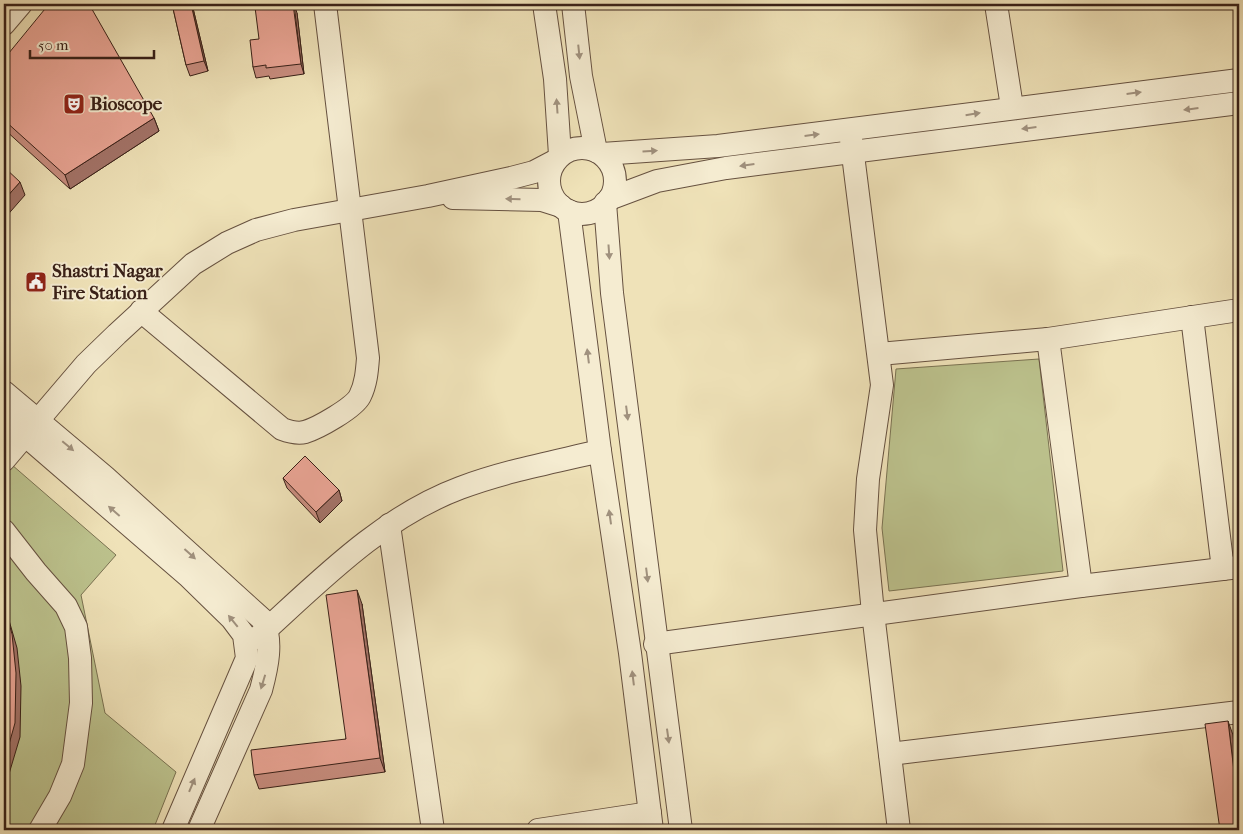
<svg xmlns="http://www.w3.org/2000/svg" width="1243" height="834" font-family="'IM FELL French Canon',serif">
<rect width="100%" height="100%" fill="#efe2b8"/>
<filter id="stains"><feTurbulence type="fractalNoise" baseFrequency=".004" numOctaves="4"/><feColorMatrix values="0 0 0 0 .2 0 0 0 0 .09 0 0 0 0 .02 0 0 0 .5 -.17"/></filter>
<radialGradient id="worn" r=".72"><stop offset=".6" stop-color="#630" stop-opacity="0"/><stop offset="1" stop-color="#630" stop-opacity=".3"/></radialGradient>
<!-- garden -->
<g fill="#bcc28d" stroke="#7a7252">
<polygon points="1039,359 1063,571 889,591 882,528 896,369"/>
<polygon points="4,458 116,555 81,595 105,713 176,772 153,830 4,830"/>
</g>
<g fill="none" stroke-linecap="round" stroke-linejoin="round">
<!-- minor casing -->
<g stroke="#665140" stroke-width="24">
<g id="minor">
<polyline points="544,4 555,79 560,155"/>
<polyline points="573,4 581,76 596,151"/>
<polyline points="996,4 1012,107"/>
<polyline points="4,24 21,4"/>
<polyline points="850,131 882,385 868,479 865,530 873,613 899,830"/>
<circle cx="582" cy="181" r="33"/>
<polyline points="602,154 718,146 1239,80"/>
<polyline points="453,198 542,200 561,206"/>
<polyline points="609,199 657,181 726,168 1239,103"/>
<polyline points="605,203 612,293 681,830"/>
<polyline points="569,211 600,451 630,653 652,830"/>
<path d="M141,311L282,429C290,432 297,434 305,432C318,428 354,408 360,396C366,384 367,371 368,358L325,4"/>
<polyline points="1192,317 1223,569"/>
<polyline points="1048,339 1081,586"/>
<polyline points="879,354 1048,339 1239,310"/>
<path d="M4,392L105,477L263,620C273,641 267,668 261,690L199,830"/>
<polyline points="4,417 188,576 232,619 244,635 247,658 173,830"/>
<polyline points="4,460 86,364 117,334 193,264 227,243 256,230 294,220 428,196 511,178 534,172 555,161"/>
<polyline points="389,525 433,830"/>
<polyline points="4,531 36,572 66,606 76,627 80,658 81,703 73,764 60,796 40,830"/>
<path d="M257,638C319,582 380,518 460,488C505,471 554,462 600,451"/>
<polyline points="655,644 1081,586 1239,567"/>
<polyline points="890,754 1239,712"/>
<polyline points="538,830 650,813"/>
</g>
</g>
<!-- minor -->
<use href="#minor" stroke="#f5ecd1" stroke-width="22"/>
</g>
<!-- wall -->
<g fill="#c88d7f" stroke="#392118">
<polygon points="172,4 192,4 208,71 190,76 186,65"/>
<polygon points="297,13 304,74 270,79 269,76 256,78 253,67 259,39"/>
<polygon points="4,59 154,118 159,131 70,189 4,129"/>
<polygon points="283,478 339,490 342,501 320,523 287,488"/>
<polygon points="362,604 385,772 259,789 254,775 346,739"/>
</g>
<!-- shaded-wall -->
<g fill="#a37368" stroke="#392118">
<polygon points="191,4 192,4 208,71 204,61"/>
<polygon points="294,4 297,13 304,74 301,64"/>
<polygon points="154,118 159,131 70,189 65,175"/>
<polygon points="20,182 25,195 4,219 4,200"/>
<polygon points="339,490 342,501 320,523 316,512"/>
<polygon points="357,590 362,604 385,772 380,758"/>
<polygon points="4,603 17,648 21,686 20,737 6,784 4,789"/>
<polygon points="1228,721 1233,735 1239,787 1239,813"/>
</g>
<!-- building -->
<g fill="#e9a494" stroke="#392118">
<polygon points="49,4 89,4 154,118 65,175 4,120 4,59"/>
<polygon points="172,4 191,4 204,61 186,65"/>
<polygon points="284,4 293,4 301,64 266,68 266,65 253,67 250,40 259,39 255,7"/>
<polygon points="1237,118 1239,118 1239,146"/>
<polygon points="4,167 20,182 4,200"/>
<polygon points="305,456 339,490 316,512 283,478"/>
<polygon points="357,590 380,758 254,775 251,750 346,739 326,595"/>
<polygon points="4,605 12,634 16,673 15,723 4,762"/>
<polygon points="1228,721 1239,813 1239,830 1220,830 1205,724"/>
</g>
<!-- one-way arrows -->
<defs><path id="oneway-solid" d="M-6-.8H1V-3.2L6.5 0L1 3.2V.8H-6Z" transform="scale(1.25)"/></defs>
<g fill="#a0917e">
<use href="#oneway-solid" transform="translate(579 52) rotate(84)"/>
<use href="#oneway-solid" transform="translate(1134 93) rotate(-7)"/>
<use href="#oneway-solid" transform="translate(557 106) rotate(-94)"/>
<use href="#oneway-solid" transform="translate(1191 109) rotate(173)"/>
<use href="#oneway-solid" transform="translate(973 114) rotate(-9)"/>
<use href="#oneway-solid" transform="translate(1029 128) rotate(173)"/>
<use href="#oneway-solid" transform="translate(812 135) rotate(-7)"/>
<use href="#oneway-solid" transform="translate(650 151) rotate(-4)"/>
<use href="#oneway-solid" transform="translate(747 165) rotate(172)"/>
<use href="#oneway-solid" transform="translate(513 199) rotate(-179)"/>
<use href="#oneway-solid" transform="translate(609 252) rotate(86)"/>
<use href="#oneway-solid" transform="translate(588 356) rotate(-97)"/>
<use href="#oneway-solid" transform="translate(627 413) rotate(83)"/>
<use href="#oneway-solid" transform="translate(68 446) rotate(40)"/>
<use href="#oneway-solid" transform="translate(114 511) rotate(-139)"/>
<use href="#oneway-solid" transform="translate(610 517) rotate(-98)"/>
<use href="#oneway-solid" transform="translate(190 554) rotate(42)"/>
<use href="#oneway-solid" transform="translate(647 575) rotate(83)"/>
<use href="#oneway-solid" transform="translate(233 621) rotate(-129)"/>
<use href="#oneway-solid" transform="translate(633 678) rotate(-97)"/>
<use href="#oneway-solid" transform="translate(263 682) rotate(107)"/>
<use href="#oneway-solid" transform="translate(668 736) rotate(82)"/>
<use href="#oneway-solid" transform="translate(192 785) rotate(-67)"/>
</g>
<!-- icons -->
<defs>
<g id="theatre-square" transform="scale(1.125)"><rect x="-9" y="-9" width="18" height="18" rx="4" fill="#8f2418" stroke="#f5ecd1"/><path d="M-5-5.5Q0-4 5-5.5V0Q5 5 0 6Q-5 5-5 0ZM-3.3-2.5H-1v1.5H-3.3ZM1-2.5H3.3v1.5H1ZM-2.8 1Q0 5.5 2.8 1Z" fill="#fff"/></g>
<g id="civic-square" transform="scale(1.125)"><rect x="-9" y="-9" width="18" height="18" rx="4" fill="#8f2418" stroke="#f5ecd1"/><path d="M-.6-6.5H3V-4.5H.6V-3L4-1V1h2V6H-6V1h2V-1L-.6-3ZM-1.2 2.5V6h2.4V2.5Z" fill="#fff"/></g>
</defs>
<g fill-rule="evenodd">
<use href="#theatre-square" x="74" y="104"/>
<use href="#civic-square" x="36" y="282"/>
</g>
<g text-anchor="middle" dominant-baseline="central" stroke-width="4" stroke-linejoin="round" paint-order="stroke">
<!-- poi labels -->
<g font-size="19" font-weight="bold" fill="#392118" stroke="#f5ecd1" text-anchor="start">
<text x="90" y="104">Bioscope</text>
<text x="52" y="271">Shastri Nagar<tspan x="52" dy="22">Fire Station</tspan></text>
</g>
</g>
<!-- margin -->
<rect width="1243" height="834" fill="none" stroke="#efe2b8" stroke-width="20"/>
<rect x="5" y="5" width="1233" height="824" fill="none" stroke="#392118" stroke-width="2.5"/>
<rect x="10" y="10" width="1223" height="814" fill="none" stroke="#392118"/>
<!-- scale -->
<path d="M30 50v8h124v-8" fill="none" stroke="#392118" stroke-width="2.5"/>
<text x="38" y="50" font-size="15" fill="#392118" stroke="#f5ecd1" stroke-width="4" paint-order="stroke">50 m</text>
<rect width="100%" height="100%" filter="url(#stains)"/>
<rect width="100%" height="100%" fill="url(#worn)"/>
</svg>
